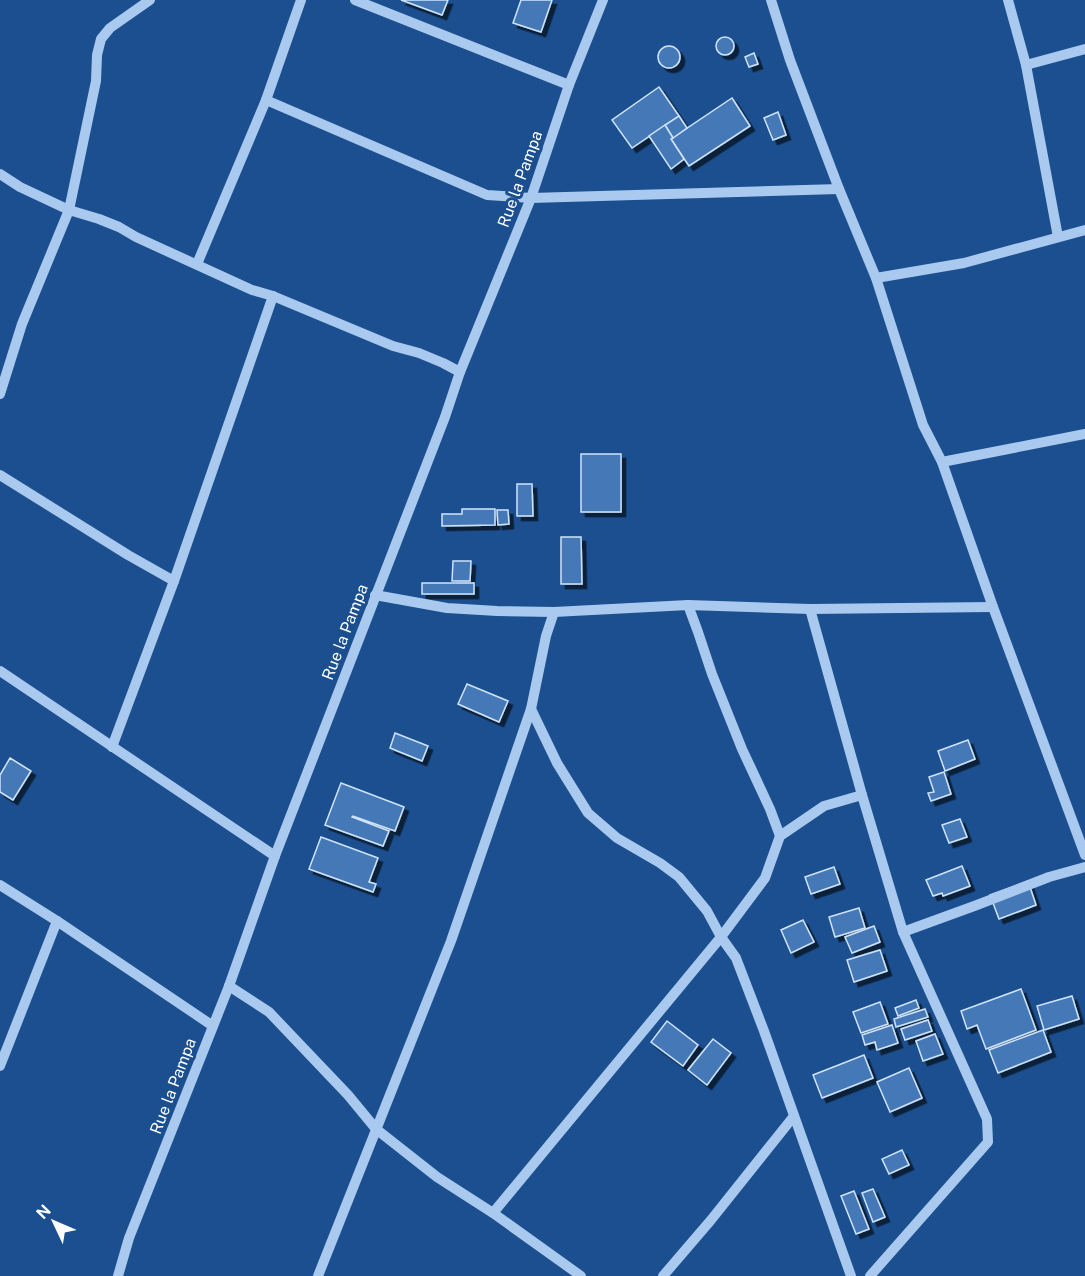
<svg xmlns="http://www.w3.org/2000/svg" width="1085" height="1276" font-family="'Public Sans',sans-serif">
<defs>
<filter id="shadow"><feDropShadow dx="4.5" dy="4.5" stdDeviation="0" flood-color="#0009"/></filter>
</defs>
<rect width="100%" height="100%" fill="#1b4f8f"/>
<!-- building -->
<g fill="#4478b7" stroke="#cfe3fa" stroke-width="1.5" filter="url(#shadow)">
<polygon points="401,0 448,0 442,15"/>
<polygon points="521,0 552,0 541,32 513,23"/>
<circle cx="725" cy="46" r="9"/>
<circle cx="669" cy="57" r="11"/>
<polygon points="754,53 758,64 749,67 745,57"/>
<polygon points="659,87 679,116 632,148 612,120"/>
<polygon points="732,98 750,126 689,166 671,139"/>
<polygon points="778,112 786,135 773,140 764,118"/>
<polygon points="679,116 687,128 673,138 665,125"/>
<polygon points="665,125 673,138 671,139 684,159 671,169 649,136"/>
<rect x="581" y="454" width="40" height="58"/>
<polygon points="517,484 532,484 533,516 517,516"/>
<polygon points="462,509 495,509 495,525 442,526 442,514 462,514"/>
<polygon points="497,510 508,510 509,524 498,525"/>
<polygon points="561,537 581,537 582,584 561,584"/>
<polygon points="453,561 471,561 470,581 452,581"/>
<rect x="422" y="583" width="52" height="11"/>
<polygon points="467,684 508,701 499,722 458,704"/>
<polygon points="395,733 428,746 422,761 390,748"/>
<polygon points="968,740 975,759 945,771 938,751"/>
<polygon points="10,758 31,771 13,800 0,792 0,775"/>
<polygon points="944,772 951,794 931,801 928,793 934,792 929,777"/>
<polygon points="341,783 404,807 395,831 353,816 352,817 389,831 383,846 325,825"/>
<polygon points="960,819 967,837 949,843 942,825"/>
<polygon points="321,837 378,858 369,882 376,884 373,892 309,869"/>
<polygon points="962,866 970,886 943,896 942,893 933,896 926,880"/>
<polygon points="834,867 840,884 811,894 805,877"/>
<polygon points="1028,881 1036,905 999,919 990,895"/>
<polygon points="859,908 865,928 835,937 829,917"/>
<polygon points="803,920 814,942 791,953 781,930"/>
<polygon points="874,926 880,942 852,953 845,937"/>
<polygon points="880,950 887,971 854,982 847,960"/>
<polygon points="1021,989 1036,1030 986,1049 977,1025 967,1029 961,1011"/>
<polygon points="1072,996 1079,1019 1044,1030 1037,1006"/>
<polygon points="916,1000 919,1008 898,1016 895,1008"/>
<polygon points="880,1002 888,1024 861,1033 853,1012"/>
<polygon points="925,1009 928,1017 896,1027 894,1019"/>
<polygon points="928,1020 932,1031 905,1040 901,1029"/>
<polygon points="667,1021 698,1045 683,1066 651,1042"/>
<polygon points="892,1025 898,1043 877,1050 875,1042 865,1045 862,1035"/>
<polygon points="1043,1030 1051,1052 998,1073 989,1050"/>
<polygon points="935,1034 943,1054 923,1061 916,1041"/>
<polygon points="713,1039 731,1053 707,1085 688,1070"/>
<polygon points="864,1055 873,1078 822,1098 813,1075"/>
<polygon points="909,1068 922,1098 890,1112 877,1082"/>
<polygon points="902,1150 909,1165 889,1174 882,1159"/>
<polygon points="873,1189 885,1217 873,1222 862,1193"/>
<polygon points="854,1191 869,1229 856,1234 841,1196"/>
</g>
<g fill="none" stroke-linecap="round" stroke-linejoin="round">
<!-- minor -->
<g stroke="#a9c9ee" stroke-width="10">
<polyline points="355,0 569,85"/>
<polyline points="771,0 790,60 839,189 876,278 923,425 942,462 993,607 1085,855"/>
<polyline points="1008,0 1026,65 1058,237"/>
<polyline points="1026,65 1085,49"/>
<polyline points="266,100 487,195 531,198 839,189"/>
<polyline points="0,174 20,187 69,210 99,219 119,227 136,237 252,290 273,296 393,346 419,353 443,363 460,372"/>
<polyline points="197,264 266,100 301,0"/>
<polyline points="876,278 964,263 1085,230"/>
<polyline points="0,394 22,324 69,210 96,81 97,55 101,39 110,28 150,0"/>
<polyline points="942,462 1085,434"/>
<polyline points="0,475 128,555 174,581"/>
<polyline points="375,595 447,608 497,611 554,612 688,605 810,609 993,607"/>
<polyline points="688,605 698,632 712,674 742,749 770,809 780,836"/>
<polyline points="810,609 862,795"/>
<polyline points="0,671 275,856"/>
<polyline points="531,709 557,763 588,813 617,838 660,863 679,877 707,911 721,937 736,958 764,1031 851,1276"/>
<polyline points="112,747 174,581 273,296"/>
<polyline points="0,885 57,921 0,1066"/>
<polyline points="57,921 213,1026"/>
<polyline points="229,986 269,1012 348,1095 376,1129 437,1177 493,1213 581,1276"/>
<polyline points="493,1213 721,937 765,878 780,836 824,806 862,795 903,932"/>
<polyline points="118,1276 129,1238 229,986 275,856 445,417 460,372 531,198 569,85 603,0"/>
<polyline points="318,1276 451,941 531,709 546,636 554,612"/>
<polyline points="663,1276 711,1220 794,1116"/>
<polyline points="870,1276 988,1142 987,1119 903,932 977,905 1049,877 1085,867"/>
</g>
</g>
<g text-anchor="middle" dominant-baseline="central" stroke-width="6" stroke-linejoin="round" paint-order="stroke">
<!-- street labels -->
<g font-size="16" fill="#fff" stroke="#1b4f8f">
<text transform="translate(520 179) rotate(-70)">Rue la Pampa</text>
<text transform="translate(345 632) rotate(-69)">Rue la Pampa</text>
<text transform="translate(173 1086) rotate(-69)">Rue la Pampa</text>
</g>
</g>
<!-- north arrow -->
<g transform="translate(54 1222) rotate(314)" stroke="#1b4f8f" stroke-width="4.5" paint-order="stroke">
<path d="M0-4.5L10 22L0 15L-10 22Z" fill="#ffffff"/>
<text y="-9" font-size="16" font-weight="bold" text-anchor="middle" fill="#ffffff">N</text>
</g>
</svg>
